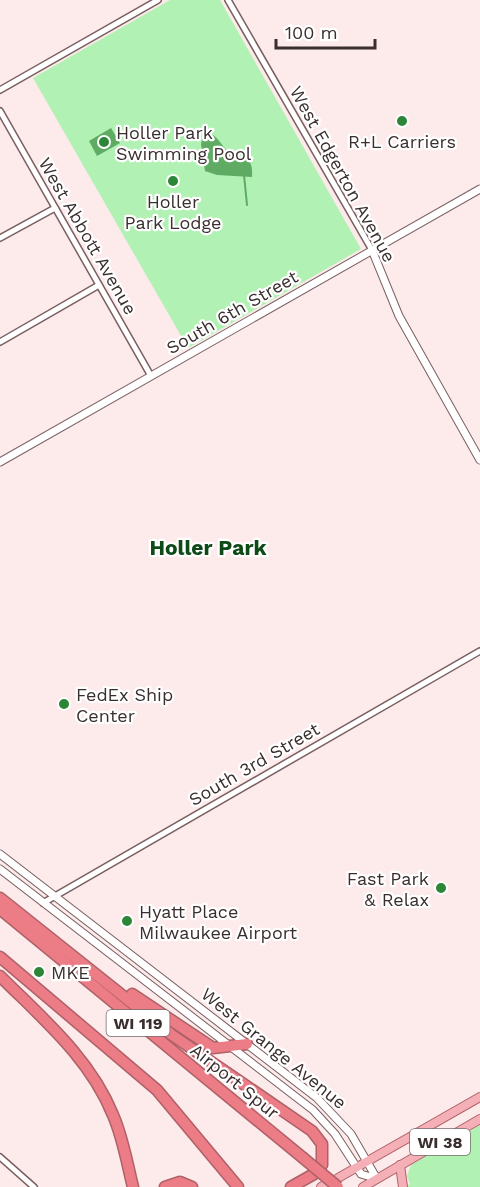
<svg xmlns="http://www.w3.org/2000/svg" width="480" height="1187" font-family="'Work Sans',sans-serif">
<rect width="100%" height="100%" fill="#fdeaeb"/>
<!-- green -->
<g fill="#b1f1b3">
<polygon points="170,0 220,0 361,249 188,348 33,78"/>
<polygon points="480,1125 480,1187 406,1187 410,1184 407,1176 411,1165"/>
</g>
<!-- water -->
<g fill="#5fab64">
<polygon points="111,128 120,143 97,156 89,141"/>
<path d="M210,133C219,138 220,144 228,151C240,161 254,152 252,177L217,175L205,171L201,144L203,136Z"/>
</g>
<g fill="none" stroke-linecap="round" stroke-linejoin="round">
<!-- stream -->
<polyline stroke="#5fab64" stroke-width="2" points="244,175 247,205"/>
<!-- minor casing -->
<g stroke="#795f60" stroke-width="8">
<g id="minor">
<polyline points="228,0 372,250"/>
<polyline points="0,90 158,0"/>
<polyline points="0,111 151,376"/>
<polyline points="0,238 55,208"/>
<polyline points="0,342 99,285"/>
<polyline points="43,903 480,651"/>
<polyline points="0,1157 34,1187"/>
</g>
</g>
<!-- tertiary casing -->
<g stroke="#795f60" stroke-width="9">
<g id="tertiary">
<polyline points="372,250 399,316 480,460"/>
<polyline points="0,462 480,189"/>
<polyline points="0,854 317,1098 351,1134 377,1179"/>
<polyline points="0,869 313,1110 335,1134 361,1174 377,1179"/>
</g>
</g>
<!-- primary casing -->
<g stroke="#ae6167" stroke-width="10">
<g id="primary">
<polyline points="400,1165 403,1187"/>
<polyline points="338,1178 480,1097"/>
<polyline points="321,1187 326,1184"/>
<polyline points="363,1187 480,1119"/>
</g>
</g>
<!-- motorway casing -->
<g stroke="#ae6167" stroke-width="13">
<g id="motorway">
<polyline points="0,898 172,1035 312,1131 322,1144 322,1165"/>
<polyline points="0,909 302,1157"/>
<polyline points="0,957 157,1090 238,1187"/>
<path d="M0,976C43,1019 90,1058 113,1115C123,1138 127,1163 133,1187"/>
<polyline points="132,994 213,1048 247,1044"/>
<polyline points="165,1187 180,1182 192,1187"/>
<polyline points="291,1187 314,1174"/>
</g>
</g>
<!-- minor -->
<use href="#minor" stroke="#fff" stroke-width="5"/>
<!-- tertiary -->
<use href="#tertiary" stroke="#fff" stroke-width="7"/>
<!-- primary -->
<use href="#primary" stroke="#f4b0b6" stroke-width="8"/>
<!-- motorway -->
<use href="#motorway" stroke="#ec7c86" stroke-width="10"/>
<!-- motorway-bridge casing -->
<g stroke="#ae6167" stroke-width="13" stroke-linecap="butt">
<polyline id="motorway-bridge" points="302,1157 338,1187"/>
</g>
<!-- motorway-bridge -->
<use href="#motorway-bridge" stroke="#ec7c86" stroke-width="10"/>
</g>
<!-- markers -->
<g fill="#2b8637" stroke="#fff" stroke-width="2">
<circle cx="402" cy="121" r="6"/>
<circle cx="104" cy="142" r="6"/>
<circle cx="173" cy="181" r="6"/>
<circle cx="64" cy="704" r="6"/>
<circle cx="441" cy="888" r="6"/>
<circle cx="127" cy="921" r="6"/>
<circle cx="39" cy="972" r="6"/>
</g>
<g text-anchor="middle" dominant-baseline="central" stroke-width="4.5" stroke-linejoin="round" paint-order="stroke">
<!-- shield labels -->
<g fill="#fff" stroke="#756d6d" stroke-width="1.5">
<rect x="106.5" y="1010" width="63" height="26" rx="4.5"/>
<rect x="410" y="1129" width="60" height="26" rx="4.5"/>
</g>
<g font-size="16" font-weight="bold" fill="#3a2e2e">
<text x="138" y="1023">WI 119</text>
<text x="440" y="1142">WI 38</text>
</g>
<!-- poi labels -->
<g font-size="18" fill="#3a2e2e" stroke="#fff" text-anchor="start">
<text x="116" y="132">Holler Park<tspan x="116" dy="21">Swimming Pool</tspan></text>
<text x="402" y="141" text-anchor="middle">R+L Carriers</text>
<text x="173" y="201" text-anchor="middle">Holler<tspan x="173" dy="21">Park Lodge</tspan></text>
<text x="76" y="694">FedEx Ship<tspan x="76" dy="21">Center</tspan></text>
<text x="429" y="878" text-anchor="end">Fast Park<tspan x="429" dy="21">&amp; Relax</tspan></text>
<text x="139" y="911">Hyatt Place<tspan x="139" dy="21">Milwaukee Airport</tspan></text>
<text x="51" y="972">MKE</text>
</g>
<!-- street labels -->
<g font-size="18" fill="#3a2e2e" stroke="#fff">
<text transform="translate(343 174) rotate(61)">West Edgerton Avenue</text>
<text transform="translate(88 236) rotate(60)">West Abbott Avenue</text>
<text transform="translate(232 312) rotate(-30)">South 6th Street</text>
<text transform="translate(254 764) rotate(-30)">South 3rd Street</text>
<text transform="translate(274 1048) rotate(39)">West Grange Avenue</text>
<text transform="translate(235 1081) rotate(39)">Airport Spur</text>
</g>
<!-- quarter labels -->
<g font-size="21" font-weight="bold" fill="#0e4a17" stroke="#fff">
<text x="208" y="547">Holler Park</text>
</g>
</g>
<!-- scale -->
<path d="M276 39v9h99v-9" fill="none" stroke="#3a2e2e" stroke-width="3"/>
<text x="285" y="39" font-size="18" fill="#3a2e2e" stroke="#ffffff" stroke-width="4.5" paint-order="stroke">100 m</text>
</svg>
